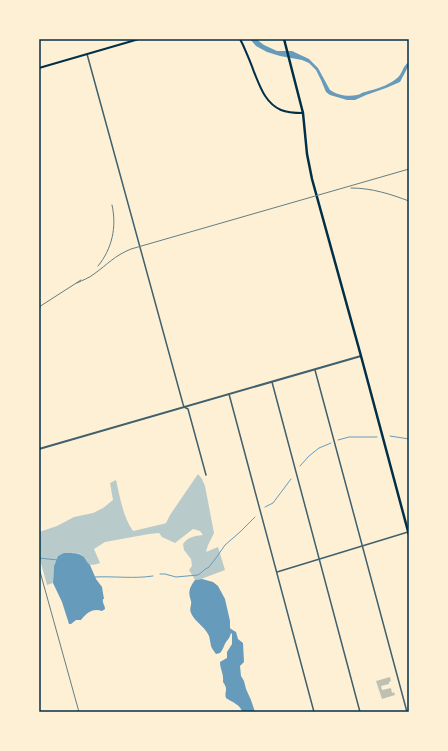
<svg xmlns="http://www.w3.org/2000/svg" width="448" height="751" font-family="Arial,sans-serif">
<rect width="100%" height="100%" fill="#fdf0d5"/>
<!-- green -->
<path fill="#b9caca" d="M198,474L202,479L205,486L214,533L208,545L206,552L218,547L225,570L201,579L195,580L189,570L192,566L191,559L184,550L183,544C188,537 194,536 203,535L200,531L193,529L175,543L162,537L159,533L149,534L105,542L94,549L100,563C97,564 91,566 88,564C86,562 85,558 83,556C76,550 65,554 58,556L54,566L53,583L47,585L39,556V532L57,526L74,517L93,513L103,508L113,500L110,483L116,480C120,497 123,517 133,531L163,524L166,523L170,515Z"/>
<!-- water -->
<g fill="#669bbc">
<path d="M250,39H256L264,45L277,51H292L309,59L318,68L330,90C337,95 348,97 357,95C360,95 362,92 365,92C376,89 387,86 396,79C403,74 402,66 409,62V65L400,82L386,88L366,95L355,100H347L330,95L326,92L321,80L316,70L309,63L302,60L280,56L267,52L256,46Z"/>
<path d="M64,553C70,553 79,552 84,557C86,560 87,563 90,565L96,579L102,587L104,599H103C102,603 105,605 105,609L102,611C92,608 87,613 81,620H76L71,624H69L62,602L53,583L54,566L58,556Z"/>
<path d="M202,579L213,582L218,586L225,599L230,621V628L231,629L236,632L238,639L243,643L244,662L240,666L241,676L244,681L246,689L251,700L255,712H242C241,705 232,702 226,698C224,691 229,690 223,682C224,674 220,669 220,662L227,658V652L232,644V634L231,633C229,639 229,638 226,642C224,645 223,650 220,653L216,654C214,651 212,649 211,646C210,642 210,637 208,634C204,626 194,621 191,613C189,608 192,605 191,601C188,592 189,588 195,580Z"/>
</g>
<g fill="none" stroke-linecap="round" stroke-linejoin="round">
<!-- stream -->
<g stroke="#669bbc" stroke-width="1">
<polyline points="390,436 409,439"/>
<polyline points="338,440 349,437 377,437"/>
<polyline points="300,466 309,456 319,448 331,443"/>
<polyline points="265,507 273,503 291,479"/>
<polyline points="39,558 58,560"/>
<polyline points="160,574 165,574 176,577 198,575 202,572 204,570 209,567 216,558 225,545 240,532 255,517"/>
<path d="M95,577C114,576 134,579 153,576"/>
</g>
</g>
<!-- building -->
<polygon fill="#bec0b2" points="390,677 391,681 389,682 389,684 381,686 382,690 391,688 392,693 394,692 395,695 382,699 376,681"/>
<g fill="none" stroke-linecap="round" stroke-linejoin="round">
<!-- minor -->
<g stroke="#3f606c" stroke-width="1.5">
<polyline points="87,54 183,404 184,407 188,409 206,475"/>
<polyline points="315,370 407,712"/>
<polyline points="272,382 360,712"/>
<polyline points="229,394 314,712"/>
<polyline points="277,572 408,532"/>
</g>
<!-- tertiary -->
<polyline stroke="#3f606c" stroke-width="2" points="39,449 361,356"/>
<!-- secondary -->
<g stroke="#003049" stroke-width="2">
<path d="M240,39L243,45C247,54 251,63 254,72C260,86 265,103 281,110C288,113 295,113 303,113"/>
<polyline points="39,68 139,39"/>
</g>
<!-- primary -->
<polyline stroke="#003049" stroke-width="2.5" points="284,39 303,113 307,154 312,179 361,356 409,535"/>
<!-- rail -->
<g stroke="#657d81" stroke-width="1">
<path d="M351,188C372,188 390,194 409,201"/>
<path d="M98,266C112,249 117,227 112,205"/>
<path d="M77,283C83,280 89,278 94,274C108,264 114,256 131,249L409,169"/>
<polyline points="39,307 81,280"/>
<polyline points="39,568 79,712"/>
</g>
</g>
<!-- border -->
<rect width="448" height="751" fill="none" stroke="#fdf0d5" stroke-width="80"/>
<rect x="40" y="40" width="368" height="671" fill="none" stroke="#003049" stroke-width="1.5"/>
</svg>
